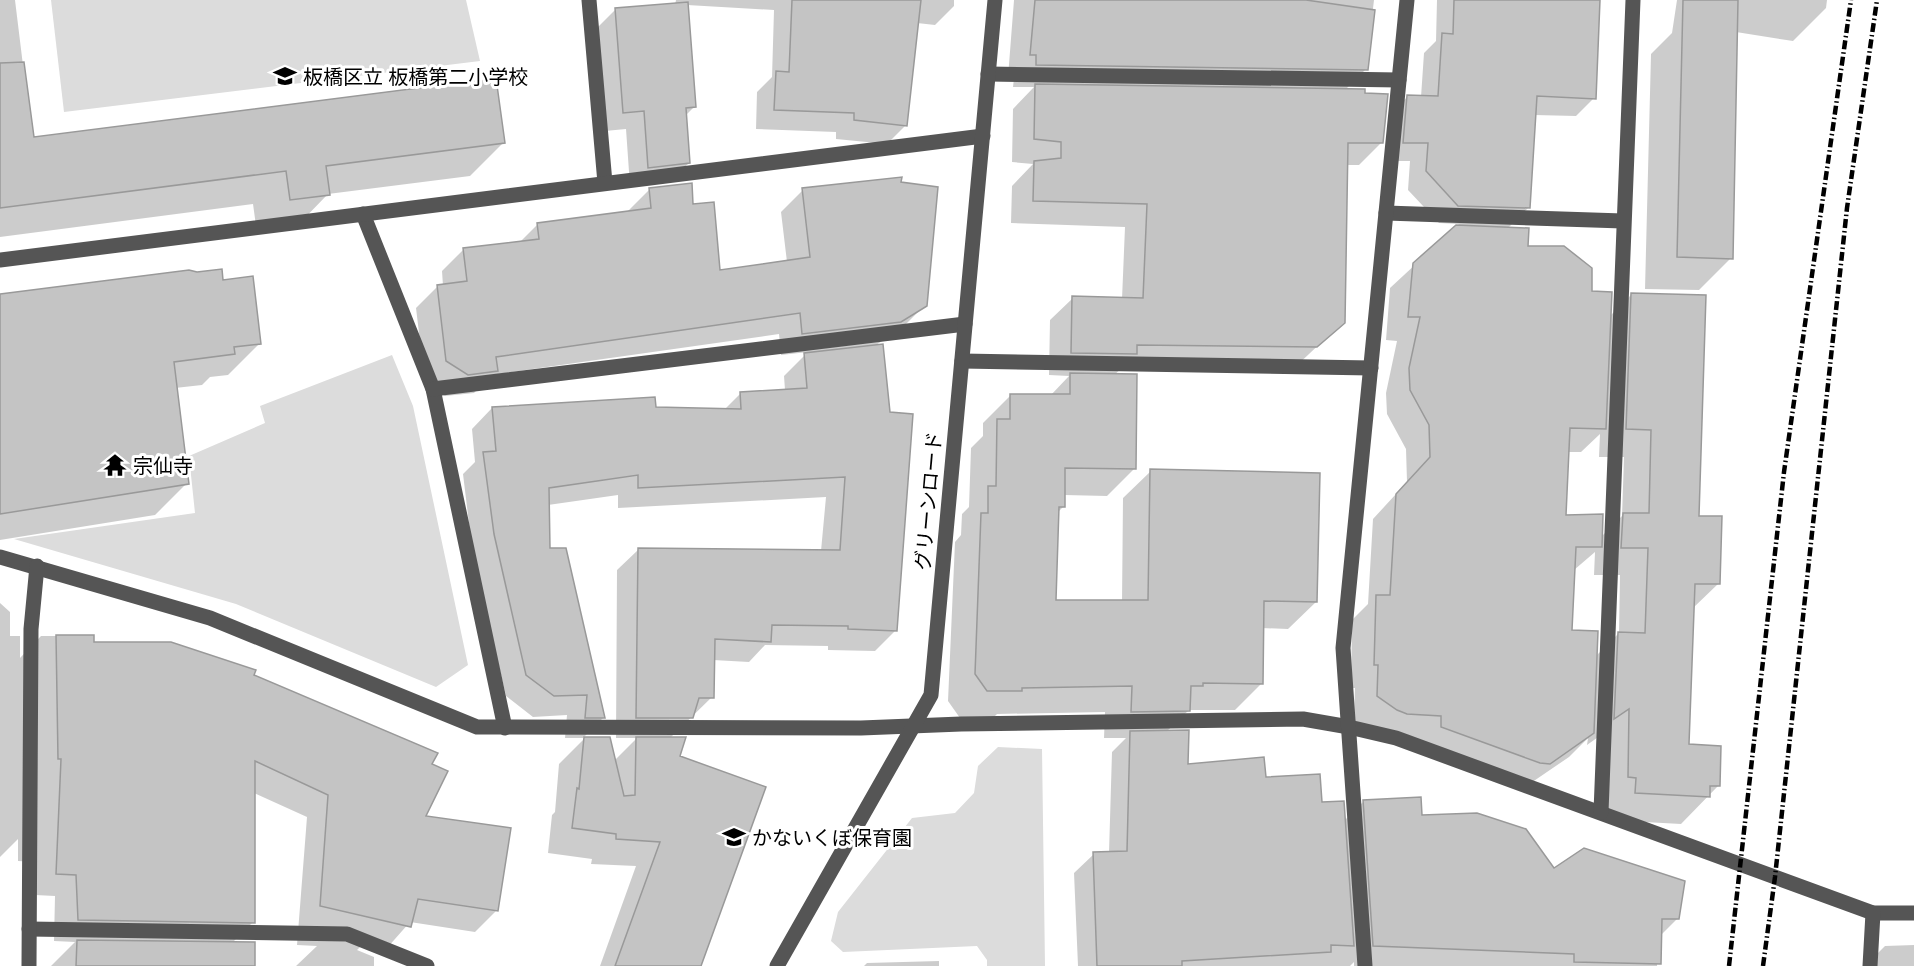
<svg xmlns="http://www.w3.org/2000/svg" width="1914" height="966" font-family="'Open Sans','Noto Sans JP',sans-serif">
<rect width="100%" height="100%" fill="#fff"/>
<!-- green -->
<g fill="#dcdcdc">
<polygon points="51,0 466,0 480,61 64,112"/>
<polygon points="392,355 413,406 468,665 436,687 236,604 14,539 195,513 189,456 265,423 260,406"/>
<polygon points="998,747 1042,749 1045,966 987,966 987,960 977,946 843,952 831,941 838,912 912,818 955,813 974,793 978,766"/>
</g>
<!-- shadow -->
<g fill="#0003" fill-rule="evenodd">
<polygon points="0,0 15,0 32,139 503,143 470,176 328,194 295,228 257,233 253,204 0,237"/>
<polygon points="676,0 954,0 954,6 935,25 917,23 906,125 887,144 836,139 836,132 756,129 757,92 772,77 774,10 687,5 695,106 685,116 689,163 670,181 630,186 626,129 605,131 597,28 615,10 675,5"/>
<polygon points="1014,0 1374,0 1366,69 1345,90 1382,142 1359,165 1346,165 1343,322 1292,370 1122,368 1114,375 1134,469 1107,496 1064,495 1064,506 1057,513 1055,601 1122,602 1123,498 1151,471 1316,602 1288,629 1262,628 1262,683 1235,710 1189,710 1166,732 1187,765 1265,779 1320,803 1344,821 1364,801 1420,817 1678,918 1660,936 1657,966 1354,966 1354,962 1350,966 1078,966 1074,873 1094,854 1109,853 1112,752 1126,738 1104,738 1105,712 997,714 993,718 960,718 948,701 955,542 961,535 962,514 969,507 971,448 983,436 983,423 1010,396 1050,396 1069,376 1049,375 1050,320 1073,298 1122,299 1125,227 1011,223 1012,186 1033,164 1012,162 1013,109 1034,87 1013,87 1014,78 1008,77"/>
<path d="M1437,0H1575L1594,98L1576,116L1534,115L1529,207L1508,228L1526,248L1590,293L1609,317L1632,294L1718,584L1692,609L1688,746L1718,786L1681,824L1608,820L1601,735L1587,745L1588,738L1569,757L1525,787L1382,737L1354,720L1355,688H1351L1352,620L1368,604L1373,519L1407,482L1406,449L1387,414L1386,393L1397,341L1386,340L1390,288L1459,224L1439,223L1408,190L1410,161H1385L1390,115L1408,96L1421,97L1424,53L1436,41ZM1600,434L1599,457H1624L1622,516L1601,537L1564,516L1567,452H1581ZM1595,552L1594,575H1620L1619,633L1596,656L1570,631L1574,570Z"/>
<polygon points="1677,0 1827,0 1826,8 1793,41 1736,32 1731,258 1699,290 1645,289 1651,54 1672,33"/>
<polygon points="900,183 925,305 903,327 873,347 896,630 875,651 828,650 828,646 765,645 749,662 713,660 712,697 669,739 678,757 699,966 600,966 636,866 591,864 592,859 548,853 552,815 555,812 559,764 584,739 614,761 637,738 616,738 617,570 638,550 821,551 826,497 618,508 618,495 548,505 549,549 604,717 583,738 565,738 567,715 533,717 506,696 473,556 463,474 475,462 472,429 492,408 724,410 741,393 785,390 784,376 808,352 781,355 779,334 491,375 474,393 445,396 425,383 416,308 438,286 443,286 442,271 464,249 519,243 538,224 628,211 650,189 692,206 719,272 787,262 781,212 803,190"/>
<polygon points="222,281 260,343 228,375 210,377 202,385 175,388 187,483 155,515 0,540 0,296"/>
<polygon points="0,603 10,612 10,636 20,636 20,658 41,636 93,636 93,643 252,675 430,765 424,817 497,910 475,932 410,922 387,948 364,943 357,950 374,957 374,966 296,966 317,946 297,945 307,817 254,793 253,922 232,943 253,966 51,966 75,942 54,941 55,896 35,895 35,862 18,861 18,839 0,857"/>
<polygon points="1914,945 1914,966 1865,966 1885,946"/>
<polygon points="939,961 939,966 864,966 867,963"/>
</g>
<!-- building -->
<g fill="#c4c4c4" stroke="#999" stroke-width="1.5">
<polygon points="792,0 921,0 907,126 854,120 854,113 774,110 776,71 789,72"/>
<polygon points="1035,0 1306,0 1375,10 1368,70 1036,65 1036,55 1030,55"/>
<polygon points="1454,0 1600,0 1596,99 1537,96 1530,208 1458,206 1426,171 1428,143 1403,143 1407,95 1438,96 1442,33 1453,34"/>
<polygon points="1683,0 1738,0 1733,259 1677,257"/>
<polygon points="688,2 696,107 686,108 690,163 648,168 644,111 623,113 615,8"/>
<polygon points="24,62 34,137 496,78 505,143 326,166 330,195 290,200 286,171 0,208 0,63"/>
<polygon points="1035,84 1365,89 1365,93 1388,94 1383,143 1348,143 1345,323 1317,347 1137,345 1137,354 1071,353 1072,296 1143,298 1147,204 1033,201 1034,161 1061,158 1061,142 1034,139"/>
<polygon points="902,177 901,182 938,187 927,306 901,322 802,334 800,313 496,357 498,371 468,375 446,361 437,285 467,281 463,248 539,239 537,223 651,208 649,188 692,183 693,204 714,202 720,270 810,257 802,188"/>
<polygon points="1456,225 1529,228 1528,246 1564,246 1592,268 1592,291 1612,292 1606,429 1570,428 1566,515 1603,514 1602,547 1576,547 1572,630 1598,631 1594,733 1550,764 1540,763 1441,727 1441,716 1407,714 1397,710 1377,696 1378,665 1374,665 1376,595 1390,595 1396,494 1430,457 1429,425 1410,390 1409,368 1420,317 1408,317 1413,263"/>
<polygon points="222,269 223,280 253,276 261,344 234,347 235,354 174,362 189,484 0,514 0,294 189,270 197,272"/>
<polygon points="1631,293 1706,295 1699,516 1722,516 1720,584 1695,584 1689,744 1721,746 1720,786 1710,786 1710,797 1635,793 1636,778 1628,777 1629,709 1614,719 1618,632 1645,633 1648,548 1621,548 1623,513 1649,513 1651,430 1626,429"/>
<polygon points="883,344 890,412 913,414 897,631 848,629 848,626 772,625 771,642 715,639 714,698 699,698 693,718 636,718 638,548 840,550 845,477 638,488 638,475 549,488 550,548 566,548 605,718 585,718 587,695 554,696 526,675 494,534 483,452 496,451 492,407 655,397 656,407 741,409 740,392 807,388 804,353"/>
<polygon points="1070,373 1137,374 1136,469 1065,468 1065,507 1059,507 1056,600 1148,600 1150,469 1320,473 1317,602 1264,601 1263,684 1203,683 1203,686 1191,686 1190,711 1131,712 1132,686 1022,688 1022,691 987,691 975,674 981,513 988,513 988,486 996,486 997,419 1010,419 1010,394 1070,394"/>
<polygon points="56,635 94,635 94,642 171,642 256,670 254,675 438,753 432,764 448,771 426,816 511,828 498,911 418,899 411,927 320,906 328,795 255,761 255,923 78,920 76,875 56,874 61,759 58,759"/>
<polygon points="1189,730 1188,764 1264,757 1266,777 1320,774 1322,802 1344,801 1354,946 1331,945 1331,952 1182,961 1182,966 1097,966 1093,852 1127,851 1130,731"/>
<polygon points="584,737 610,737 624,796 635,795 636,737 686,737 680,756 766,787 701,966 615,966 660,842 616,839 616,834 572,828 577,788 579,789"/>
<polygon points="1421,797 1422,815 1477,813 1526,829 1554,868 1584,848 1685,881 1679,919 1662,919 1661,964 1574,962 1574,954 1373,946 1363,800"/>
<polygon points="77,940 255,942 255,966 76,966"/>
</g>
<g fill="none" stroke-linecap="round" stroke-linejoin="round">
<!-- minor -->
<g stroke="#555" stroke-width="15">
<polyline points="589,0 605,183"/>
<polyline points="988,74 1399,80"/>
<polyline points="1386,213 1623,221"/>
<polyline points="363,214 433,389 505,728"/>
<polyline points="0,260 983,136"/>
<polyline points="962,361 1371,368"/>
<polyline points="433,389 965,324"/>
<polyline points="0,557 210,618 477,727 861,728 961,724 1303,719 1349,727 1396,738 1873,913 1914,913"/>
<polyline points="1601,812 1633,0"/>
<polyline points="29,929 347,934 427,966"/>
<polyline points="29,966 31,629 37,566"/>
<polyline points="777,966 931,695 995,0"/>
<polyline points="1365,966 1343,648 1407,0"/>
<polyline points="1870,966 1873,913"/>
</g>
<!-- rail -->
<g stroke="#000" stroke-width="4.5" stroke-dasharray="9 3 1.5 3" stroke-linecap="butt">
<polyline points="1729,966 1784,472 1851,0"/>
<polyline points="1763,966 1775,877 1847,208 1877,0"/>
</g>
</g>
<!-- icons -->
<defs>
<g id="school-bare" transform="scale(1.8)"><path d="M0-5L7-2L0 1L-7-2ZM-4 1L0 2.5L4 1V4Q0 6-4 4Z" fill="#000" stroke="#fff" stroke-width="2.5" paint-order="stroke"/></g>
<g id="temple-bare" transform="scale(1.8)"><path d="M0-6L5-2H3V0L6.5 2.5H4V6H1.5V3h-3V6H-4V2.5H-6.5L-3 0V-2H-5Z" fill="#000" stroke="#fff" stroke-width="2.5" paint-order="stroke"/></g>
</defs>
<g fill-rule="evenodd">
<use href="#school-bare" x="285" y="76"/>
<use href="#temple-bare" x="115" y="465"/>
<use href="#school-bare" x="734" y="837"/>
</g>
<g text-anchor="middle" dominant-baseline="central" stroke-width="6" stroke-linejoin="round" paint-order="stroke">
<!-- poi labels -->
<g font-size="20" fill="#000" stroke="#fff" text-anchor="start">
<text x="303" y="76">板橋区立 板橋第二小学校</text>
<text x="133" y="465">宗仙寺</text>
<text x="752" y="837">かないくぼ保育園</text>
</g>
<!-- street labels -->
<g font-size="20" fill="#000" stroke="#fff">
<text transform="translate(928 501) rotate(-85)">グリーンロード</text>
</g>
</g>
</svg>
